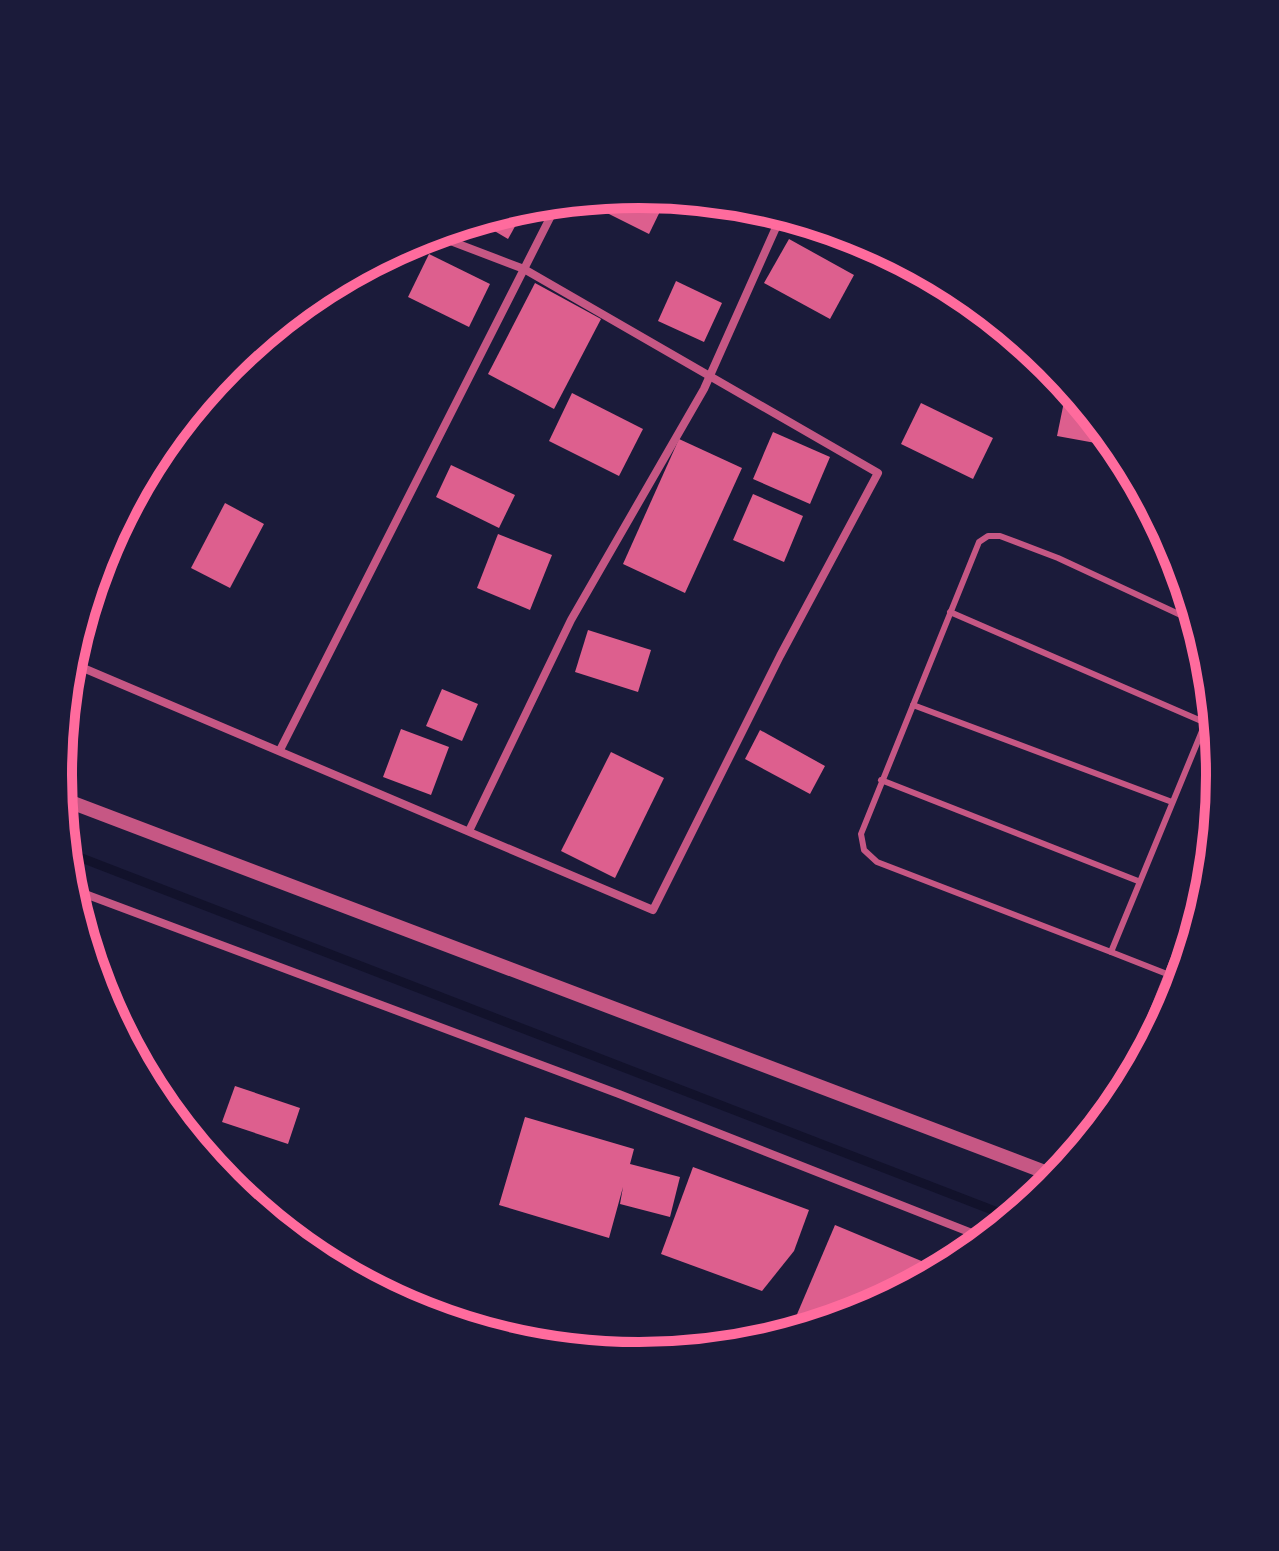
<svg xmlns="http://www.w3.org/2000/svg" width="1279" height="1551" font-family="'Alegreya Sans',sans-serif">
<rect width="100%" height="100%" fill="#1b1b3a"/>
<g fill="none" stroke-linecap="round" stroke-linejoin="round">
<!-- stream -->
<polyline stroke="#12122b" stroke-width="9" points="66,852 1013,1218"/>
</g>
<!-- building -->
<g fill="#dd5f8e">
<polygon points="640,194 667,197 649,234 581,200"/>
<polygon points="527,205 508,239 476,220 512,209"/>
<polygon points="789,239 854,275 830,319 764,283"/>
<polygon points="429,254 490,284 469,327 408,297"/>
<polygon points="676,281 722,303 704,342 658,321"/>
<polygon points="535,283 601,319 554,409 488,374"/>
<polygon points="964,293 1006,328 958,310"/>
<polygon points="1066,392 1075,393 1104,429 1101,444 1057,436"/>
<polygon points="572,393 643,429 619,476 549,441"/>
<polygon points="921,403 993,438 973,479 901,444"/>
<polygon points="773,432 830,457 810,504 753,479"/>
<polygon points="679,439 742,468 685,593 623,564"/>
<polygon points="451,465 515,495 499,528 436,497"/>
<polygon points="753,494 803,516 784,562 733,540"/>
<polygon points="225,503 264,524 230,588 191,568"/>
<polygon points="498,534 552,555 530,610 477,588"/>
<polygon points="588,630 651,650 638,692 575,672"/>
<polygon points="442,689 478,704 462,741 426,726"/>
<polygon points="401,729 449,747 431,795 383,777"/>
<polygon points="760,730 825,766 810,794 745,759"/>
<polygon points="611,752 664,778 615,878 561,851"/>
<polygon points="235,1086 300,1108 288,1144 222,1122"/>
<polygon points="525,1117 634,1149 630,1164 680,1177 670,1217 620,1204 623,1187 609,1238 499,1205"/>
<polygon points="196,1147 216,1151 212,1167 206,1159"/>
<polygon points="693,1167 809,1210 794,1251 762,1291 661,1254"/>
<polygon points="835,1225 943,1270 862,1313 815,1327 795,1319"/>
</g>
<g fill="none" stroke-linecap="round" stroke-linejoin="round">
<!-- service -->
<g stroke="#c65784" stroke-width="6">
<polyline points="950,612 1206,723"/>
<polyline points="913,705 1172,802"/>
<polyline points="881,780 1138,881"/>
<polyline points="1111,952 877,862 864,850 861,834 979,542 988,536 1000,536 1058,558 1198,623"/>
<polyline points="1167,974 1111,952 1214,702"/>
<polyline points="1112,1112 1213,860"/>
</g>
<!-- minor -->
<g stroke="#c65784" stroke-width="8">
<polyline points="69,662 653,910 780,656 878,473 524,269 432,234"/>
<polyline points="280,750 558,202"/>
<polyline points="469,831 571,620 704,389 782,214"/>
<polyline points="69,888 619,1094 987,1239"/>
</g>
<!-- tertiary -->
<polyline stroke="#c65784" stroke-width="14" points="60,798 1058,1177"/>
</g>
<!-- crop -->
<path d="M0 0H1279V1551H0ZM72 775a567 567 0 1 1 1134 0a567 567 0 1 1-1134 0Z" fill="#1b1b3a" fill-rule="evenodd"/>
<path fill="none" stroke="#ff6b9d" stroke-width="10" d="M72 775a567 567 0 1 1 1134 0a567 567 0 1 1-1134 0Z"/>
</svg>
